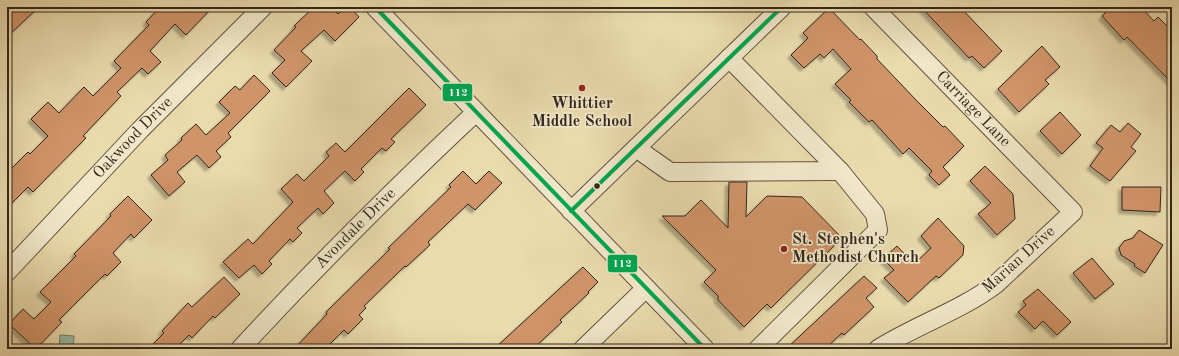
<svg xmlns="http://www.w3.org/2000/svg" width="1179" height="356" font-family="'Old Standard TT',serif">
<defs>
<pattern id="water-ripples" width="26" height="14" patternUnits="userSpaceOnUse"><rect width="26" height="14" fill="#98bba8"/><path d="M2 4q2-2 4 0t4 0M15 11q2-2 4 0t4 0" fill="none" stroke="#7d9888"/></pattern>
<filter id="shadow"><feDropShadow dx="-3.5" dy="3.5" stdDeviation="1" flood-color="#0004"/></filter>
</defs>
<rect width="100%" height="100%" fill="#eadbad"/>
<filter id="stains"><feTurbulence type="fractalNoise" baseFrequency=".005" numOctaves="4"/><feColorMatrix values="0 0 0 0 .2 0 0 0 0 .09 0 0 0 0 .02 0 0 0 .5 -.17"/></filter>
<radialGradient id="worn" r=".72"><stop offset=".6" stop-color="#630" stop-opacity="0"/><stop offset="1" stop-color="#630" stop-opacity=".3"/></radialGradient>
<!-- water -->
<polygon fill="url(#water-ripples)" stroke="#6f7f70" points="60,335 74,336 73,349 59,349"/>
<!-- building -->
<g fill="#d09469" stroke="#32261c" filter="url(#shadow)">
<polygon points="7,7 39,7 7,37"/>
<polygon points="160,7 213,7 186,35 175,24 150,51 161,62 148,74 142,68 117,92 121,96 83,136 86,138 33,192 28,187 7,208 7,173 28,152 30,154 48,136 31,119 48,102 59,113 84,87 93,96 121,68 114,61 149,25 146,22"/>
<polygon points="314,7 331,7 338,14 346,7 350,7 359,17 335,41 324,30 301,51 312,61 286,87 272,73 285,60 274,50 296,27 294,26"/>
<polygon points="921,7 960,7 1002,51 984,68 972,56 969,58"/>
<polygon points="1111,7 1141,7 1154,21 1158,17 1172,31 1172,83 1127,37 1124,40 1102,16"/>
<polygon points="829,8 860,40 861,39 877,56 877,59 918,102 943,127 945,126 964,146 943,167 950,175 939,185 929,175 932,171 909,148 903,154 872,120 869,122 849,102 851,100 835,84 851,69 833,49 824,58 820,54 804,68 791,55 808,38 803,33"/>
<polygon points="1042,46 1060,67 1045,80 1049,84 1019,112 998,89"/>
<polygon points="254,75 270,91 228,133 231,137 216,151 221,157 209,168 197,155 177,172 185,182 169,196 151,175 168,160 165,155 182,140 181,138 196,124 206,135 230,113 219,102 235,86 240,90"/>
<polygon points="409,88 426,105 391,139 395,142 386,151 382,148 361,169 364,172 355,181 345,171 324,191 334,203 323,214 318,208 297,228 302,233 293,242 290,239 269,261 272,264 262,274 254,265 239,278 223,262 248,239 253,244 293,202 281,189 297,174 304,181 329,156 326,152 336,143 345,152"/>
<polygon points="1060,112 1081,135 1062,154 1040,131"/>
<polygon points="1128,123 1141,134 1131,147 1136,151 1110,181 1090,166 1103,148 1096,143 1111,125 1120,132"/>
<polygon points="985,166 1013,194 1015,219 997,235 978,214 991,203 970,181"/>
<polygon points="463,171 476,184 489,171 502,183 475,210 468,204 428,242 430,245 406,267 405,266 364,306 366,308 359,315 363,319 348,334 344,330 325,349 294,349 327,314 326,312 390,249 388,248 451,187 449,185"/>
<polygon points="729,182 747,182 746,217 767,196 802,197 842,238 771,308 767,304 744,327 718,300 718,296 704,282 716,270 662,216 685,216 701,200 728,228"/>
<polygon points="1122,187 1161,187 1160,212 1122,210"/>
<polygon points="128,196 152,220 134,238 131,234 113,253 121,262 107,276 105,274 59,320 62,322 36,349 9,324 23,309 34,319 51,302 40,292 76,256 74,254 111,216 110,214"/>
<polygon points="938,218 964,246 963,255 939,278 936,276 908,302 884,278 894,270 883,259 897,246 914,264 931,248 921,236"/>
<polygon points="1139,230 1163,245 1145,273 1134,266 1135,264 1121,255 1119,248 1124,241 1133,238"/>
<polygon points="1092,258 1114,284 1095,299 1073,273"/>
<polygon points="583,267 598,282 588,292 589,293 560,320 562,322 533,349 494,349"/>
<polygon points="864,276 877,288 866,298 874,307 844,335 842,333 825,349 786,349"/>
<polygon points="224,277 240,294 215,318 213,316 192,338 189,335 175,349 148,349 164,333 162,331 188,303 192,307"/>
<polygon points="1038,289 1071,322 1057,335 1043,321 1035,329 1018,312 1026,305 1023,301"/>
</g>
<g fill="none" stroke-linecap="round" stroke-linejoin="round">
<!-- minor casing -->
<g stroke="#605340" stroke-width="20">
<g id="minor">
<polyline points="375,7 705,349"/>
<path id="s1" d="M873,7L1073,212L996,284C960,311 916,325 878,349"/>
<polyline points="636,148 670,172 840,171 729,58"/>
<polyline points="571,211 782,7"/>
<path id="s2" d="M7,272L140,130L263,7"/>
<path id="s3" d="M240,349C316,267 395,188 476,112"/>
<polyline points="583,349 646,288"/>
<polyline points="758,349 878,230 875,214 840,171"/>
</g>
</g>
<!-- minor -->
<use href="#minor" stroke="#f1e8ca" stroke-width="18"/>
<!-- bus-1 casing -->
<g stroke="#f1e8ca" stroke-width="7">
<g id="bus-1">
<polyline points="375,7 705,349"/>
<polyline points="571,211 782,7"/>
</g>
</g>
<!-- bus-1 -->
<use href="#bus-1" stroke="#00a651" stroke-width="4"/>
</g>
<!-- markers -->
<g fill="#8f2418" stroke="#f1e8ca" stroke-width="1.5">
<circle cx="582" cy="88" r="4"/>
<circle cx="784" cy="249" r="4"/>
</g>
<circle fill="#32261c" stroke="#f1e8ca" stroke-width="1.5" cx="597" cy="186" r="3.5"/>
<g text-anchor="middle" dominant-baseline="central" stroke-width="3.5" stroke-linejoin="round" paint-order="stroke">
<!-- poi labels -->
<g font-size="16" font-weight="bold" fill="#32261c" stroke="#f1e8ca">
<text x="582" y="104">Whittier<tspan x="582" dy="18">Middle School</tspan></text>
<text x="792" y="240" text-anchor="start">St. Stephen's<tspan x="792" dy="18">Methodist Church</tspan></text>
</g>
<!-- street labels -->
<g font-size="16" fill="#32261c" stroke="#f1e8ca">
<text stroke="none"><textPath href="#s1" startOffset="143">Carriage Lane</textPath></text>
<text stroke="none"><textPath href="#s2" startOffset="184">Oakwood Drive</textPath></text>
<text stroke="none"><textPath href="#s3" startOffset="167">Avondale Drive</textPath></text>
<text transform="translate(1019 260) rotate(-42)">Marian Drive</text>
</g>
</g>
<g stroke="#f1e8ca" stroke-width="1.5">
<rect x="442" y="83" width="31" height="19" rx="4" fill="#00a651"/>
<rect x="607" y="254" width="31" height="19" rx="4" fill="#00a651"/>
</g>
<g font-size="11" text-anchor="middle" font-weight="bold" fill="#fff">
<text x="458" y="96">112</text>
<text x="622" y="267">112</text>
</g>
<!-- margin -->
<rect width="1179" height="356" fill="none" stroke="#eadbad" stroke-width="24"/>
<rect x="8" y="8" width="1163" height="340" fill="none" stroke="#32261c" stroke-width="2"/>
<rect x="12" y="12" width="1155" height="332" fill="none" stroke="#32261c"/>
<rect width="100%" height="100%" filter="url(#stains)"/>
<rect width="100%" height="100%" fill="url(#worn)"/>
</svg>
